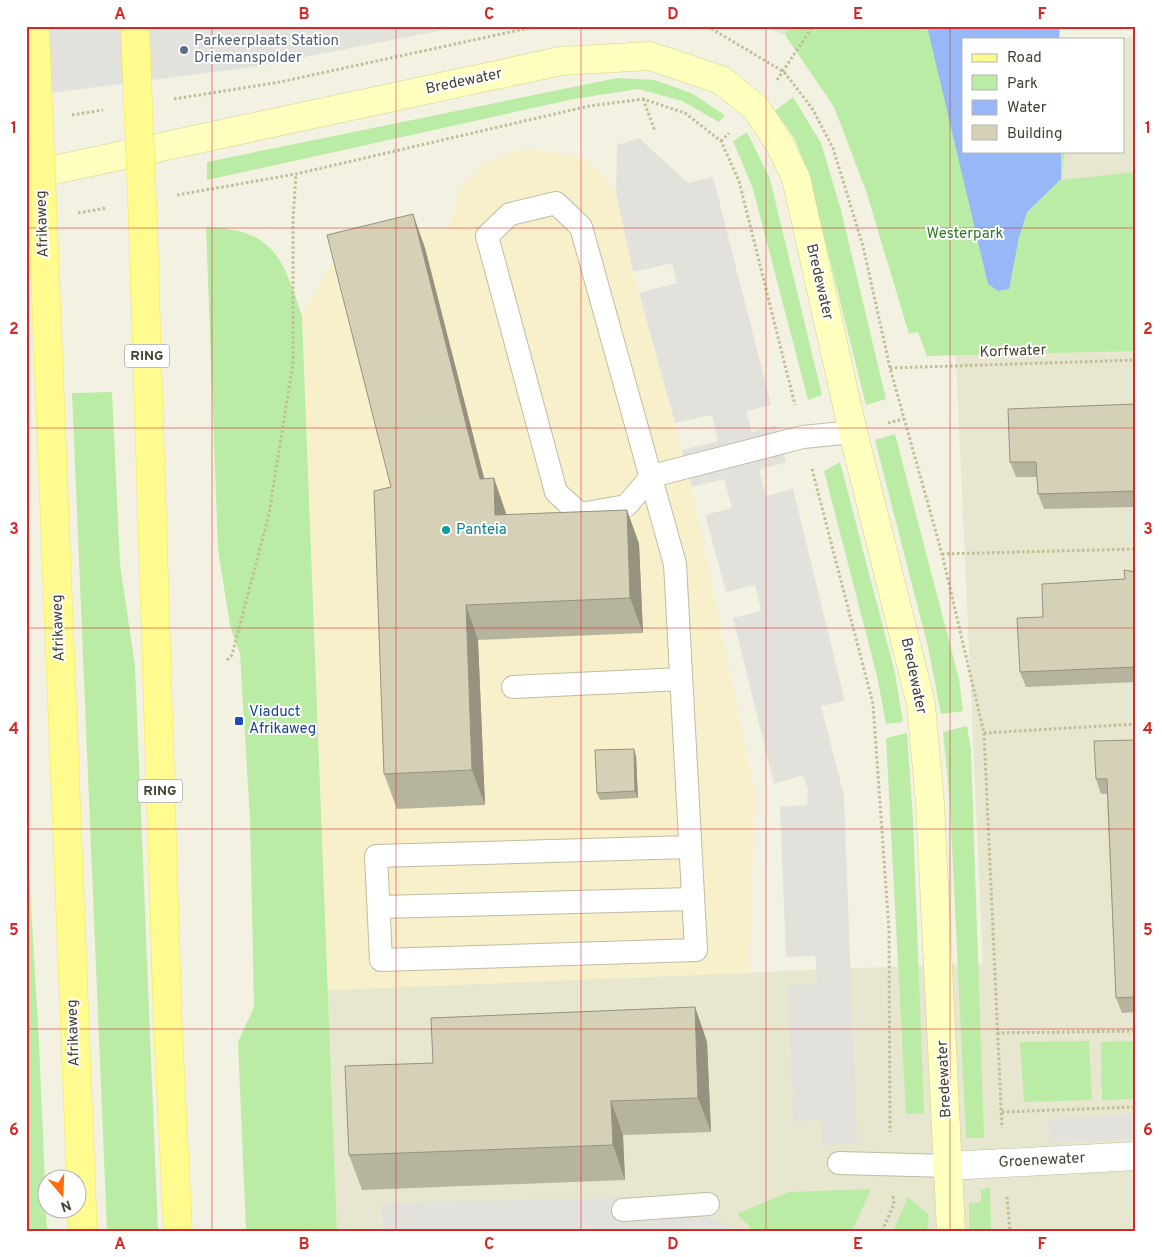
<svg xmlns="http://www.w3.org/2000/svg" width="1162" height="1257" font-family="Overpass,sans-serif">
<rect width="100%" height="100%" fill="#f3f2e2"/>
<!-- residential -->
<polygon fill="#e7e6cf" points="1136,35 1136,1231 337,1231 328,990 983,963 944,89 963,151 1123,151 1123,39"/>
<!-- commercial -->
<polygon fill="#f8f0ca" points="527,148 586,159 616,192 633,272 692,487 755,794 749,973 328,990 302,316 336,254 383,234 449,229 460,187 485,164"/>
<!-- green -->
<g fill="#bbeca6">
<polygon points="789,26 1035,26 963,39 963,151 1065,151 1061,180 1136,172 1136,351 927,356 918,332 909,334 866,191 834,107 785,35"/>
<polygon points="617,78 655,80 691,93 725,115 719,122 682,101 638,89 574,99 207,180 207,162"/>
<polygon points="793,97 821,143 841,210 886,399 866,405 810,180 795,139 775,111"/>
<polygon points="747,132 770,179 822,395 808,400 753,189 733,141"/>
<path d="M206,227C274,229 283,258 302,316L337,1231H246L238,1042L254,1007L250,819L240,654L230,626L218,549Z"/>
<polygon points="112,392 120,564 135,666 158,1231 107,1231 72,393"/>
<polygon points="895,434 959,679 963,711 941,714 928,647 875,440"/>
<polygon points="840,462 895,673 903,722 886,724 877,676 824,471"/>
<polygon points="967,726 971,750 984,1138 966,1138 950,804 943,732"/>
<polygon points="907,733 913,819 924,1113 906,1114 886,738"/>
<polygon points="26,818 39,1043 47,1231 26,1231"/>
<polygon points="1089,1041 1092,1100 1024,1102 1020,1042"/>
<polygon points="1136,1041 1136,1099 1102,1100 1101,1042"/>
<polygon points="990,1187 991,1231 969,1231 969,1203 981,1202 981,1190"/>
<polygon points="871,1189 852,1231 750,1231 749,1226 737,1214 789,1192"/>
<polygon points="908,1197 929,1215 927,1231 893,1231"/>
</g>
<!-- parking -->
<g fill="#e2e1db">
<polygon points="26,26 463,26 254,67 26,96"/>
<polygon points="763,26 789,26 785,35"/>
<polygon points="639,138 688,183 713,177 771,405 746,411 752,432 776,425 786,462 759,470 766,496 793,489 845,701 821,706 844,796 857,1143 822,1145 821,1120 794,1121 787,986 818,984 815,956 786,957 780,807 807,805 808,790 803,775 774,784 733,618 761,611 755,585 726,592 705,515 732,508 724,479 692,487 682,450 718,441 712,415 675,423 639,293 677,283 672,263 633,272 616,192 617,145"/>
<polygon points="1136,1115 1136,1139 1049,1143 1048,1119"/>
<polygon points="665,1197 731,1226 732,1231 383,1231 381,1203"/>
</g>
<!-- water -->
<polygon fill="#97b8f7" points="927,26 1060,26 1059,39 963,39 963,151 1061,151 1061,179 1027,212 1019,237 1009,289 998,291 988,284"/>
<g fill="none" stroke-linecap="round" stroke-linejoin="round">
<!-- lane casing -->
<g stroke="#bfbca4" stroke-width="24">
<g id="lane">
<polyline points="513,687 681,679"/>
<polyline points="690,847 376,856 381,960 696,950 675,564 581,227 556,203 510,214 487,236 556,492 580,514 626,506 652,476 803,437 853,432"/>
<polyline points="379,907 693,899"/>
<polyline points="839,1163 949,1166"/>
<polyline points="623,1210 708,1204"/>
</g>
</g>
<!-- street casing -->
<g stroke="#bfbca4" stroke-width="29">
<polyline id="street" points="949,1166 1136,1156"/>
</g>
<!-- secondary casing -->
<g stroke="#d4d38b" stroke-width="29">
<polyline id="secondary" points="26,176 561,61 650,56 721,80 755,107 779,143 796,178 853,432 921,704 930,803 951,1231"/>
</g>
<!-- primary casing -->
<g stroke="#eee654" stroke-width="29">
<g id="primary">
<polyline points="143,225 168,1029 178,1231"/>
<polyline points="44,248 83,1231"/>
</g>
</g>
<!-- path -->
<g stroke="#c2bd94" stroke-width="3" stroke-dasharray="2.5 2.5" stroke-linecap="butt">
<polyline points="707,26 784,72 812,108 833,148 863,246 890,368 942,554 984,733 1002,1128"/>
<polyline points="777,80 813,26"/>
<polyline points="174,99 280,82 538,26"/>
<polyline points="643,99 655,131"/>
<polyline points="72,115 103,110"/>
<polyline points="721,141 729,133"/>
<polyline points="177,195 296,174 589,106 643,99 685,113 721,141 739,181 795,405"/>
<polyline points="78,213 107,208"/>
<polyline points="890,368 1136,360"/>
<polyline points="888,423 904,419"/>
<polyline points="812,469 873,704 889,930 890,1132"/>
<polyline points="942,554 1136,549"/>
<polyline points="227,660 232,655 269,514 293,363 293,220 296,174"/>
<polyline points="984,733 1136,724"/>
<polyline points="997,1033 1136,1031"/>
<polyline points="1002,1112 1136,1107"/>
<polyline points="1007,1197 1010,1231"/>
<polyline points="882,1231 894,1204 893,1196"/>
</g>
<!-- lane -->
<use href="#lane" stroke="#fff" stroke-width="22"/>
<!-- street -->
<use href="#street" stroke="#fff" stroke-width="28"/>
<!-- secondary -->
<use href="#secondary" stroke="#ffffc0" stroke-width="28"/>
<!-- primary -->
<use href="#primary" stroke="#fffb8f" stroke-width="28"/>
<!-- primary-bridge casing -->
<g stroke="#eee654" stroke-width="29" stroke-linecap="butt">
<g id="primary-bridge">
<polyline points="35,26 44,248"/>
<polyline points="135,26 143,225"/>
</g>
</g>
<!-- primary-bridge -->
<use href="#primary-bridge" stroke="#fffb8f" stroke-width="28"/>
</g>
<!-- wall -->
<g fill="#b7b49d">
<polygon points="425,248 484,478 506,513 506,515 627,510 639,544 643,633 478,640 485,805 397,809 384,774 391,487"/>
<polygon points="1136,404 1136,507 1044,509 1038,494 1037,477 1016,477 1010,462"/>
<polygon points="1136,572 1136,682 1026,687 1020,672 1043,617 1125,579"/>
<polygon points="1136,740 1136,1012 1122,1013 1116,998 1107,794 1101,794 1096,779"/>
<polygon points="636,756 638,798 600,800 597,793"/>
<polygon points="695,1007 707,1042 711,1132 623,1135 625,1180 362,1190 349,1155 433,1063"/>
</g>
<!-- shaded-wall -->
<g fill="#95927f">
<polygon points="413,214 425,248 493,513 480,479"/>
<polygon points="494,478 506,513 508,550 495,515"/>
<polygon points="627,510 639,544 643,633 630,598"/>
<polygon points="466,605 478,640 485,805 472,770"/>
<polygon points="634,749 636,756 638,798 635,791"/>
<polygon points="695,1007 707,1042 711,1132 698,1098"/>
<polygon points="611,1101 623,1135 625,1180 613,1145"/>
</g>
<!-- building -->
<g fill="#d5d1b6" stroke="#95927f">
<polygon points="413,214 480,479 494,478 495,515 627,510 630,598 466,605 472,770 384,774 374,491 391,487 327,235"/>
<polygon points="1136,404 1136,491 1038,494 1036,462 1010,462 1008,409"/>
<polygon points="1124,570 1136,572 1136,667 1020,672 1017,618 1043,617 1042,584 1125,579"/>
<polygon points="1136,740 1136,997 1116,998 1107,779 1096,779 1094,741"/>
<polygon points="634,749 635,791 597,793 595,750"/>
<polygon points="695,1007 698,1098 611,1101 613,1145 349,1155 345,1066 433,1063 431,1018"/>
</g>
<!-- grid -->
<path fill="none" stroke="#d62828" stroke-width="1" stroke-opacity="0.55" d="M212,26V1231M396,26V1231M581,26V1231M766,26V1231M950,26V1231M26,228H1136M26,428H1136M26,628H1136M26,829H1136M26,1029H1136"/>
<!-- markers -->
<circle fill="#5c6f8a" stroke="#fff" stroke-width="2" cx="184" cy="50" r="5"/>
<circle fill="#0f9aa8" stroke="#fff" stroke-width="2" cx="446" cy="530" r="5"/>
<rect fill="#1a4fb4" stroke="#fff" stroke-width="2" x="234" y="716" width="10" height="10" rx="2.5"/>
<g text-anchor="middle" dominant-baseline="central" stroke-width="4" stroke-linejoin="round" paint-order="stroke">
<!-- shield labels -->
<g fill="#fff" stroke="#7d7b70" stroke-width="1">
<rect x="124.5" y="344.5" width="45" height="23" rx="4"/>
<rect x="137.5" y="779.5" width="45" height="23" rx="4"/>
</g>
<g font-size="14" font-weight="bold" fill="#454232">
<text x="147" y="356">RING</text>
<text x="160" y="791">RING</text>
</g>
<!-- service labels -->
<g font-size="15" fill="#4e5e75" stroke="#fff" text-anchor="start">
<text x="194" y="41">Parkeerplaats Station<tspan x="194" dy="17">Driemanspolder</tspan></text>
</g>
<!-- street labels -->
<g font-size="15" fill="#454232" stroke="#fff">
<text transform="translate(464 82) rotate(-12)">Bredewater</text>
<text transform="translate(43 224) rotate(-92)">Afrikaweg</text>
<text transform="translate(819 282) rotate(77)">Bredewater</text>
<text transform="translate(1013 352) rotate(-2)">Korfwater</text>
<text transform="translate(59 628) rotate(-92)">Afrikaweg</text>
<text transform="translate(913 676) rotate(78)">Bredewater</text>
<text transform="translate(74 1033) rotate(-92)">Afrikaweg</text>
<text transform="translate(945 1079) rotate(-93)">Bredewater</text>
<text transform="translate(1042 1161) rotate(-3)">Groenewater</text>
</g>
<!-- park labels -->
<g font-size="15" fill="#2c7b21" stroke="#fff">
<text x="965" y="234">Westerpark</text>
</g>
<!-- culture labels -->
<g font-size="15" fill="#0d838f" stroke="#fff" text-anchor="start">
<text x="456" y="530">Panteia</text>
</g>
<!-- transit labels -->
<g font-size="15" fill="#164399" stroke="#fff" text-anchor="start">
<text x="249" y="712">Viaduct<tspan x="249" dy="17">Afrikaweg</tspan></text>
</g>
</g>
<!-- border -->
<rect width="1162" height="1257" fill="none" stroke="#ffffff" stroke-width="55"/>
<!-- legend -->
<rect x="962" y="38" width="162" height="115" fill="#ffffff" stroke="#b5b3ad"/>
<rect x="972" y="54" width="25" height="8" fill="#fffb8f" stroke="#b5b3ad"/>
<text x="1007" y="62" font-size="15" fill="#454232">Road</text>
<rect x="972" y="75" width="25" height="15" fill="#bbeca6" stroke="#b5b3ad"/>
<text x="1007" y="88" font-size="15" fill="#454232">Park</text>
<rect x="972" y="100" width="25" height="15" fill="#97b8f7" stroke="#b5b3ad"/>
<text x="1007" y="112" font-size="15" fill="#454232">Water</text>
<rect x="972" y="125" width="25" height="15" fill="#d5d1b6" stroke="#b5b3ad"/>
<text x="1007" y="138" font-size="15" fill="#454232">Building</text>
<!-- north arrow -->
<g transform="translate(62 1194) rotate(161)"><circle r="24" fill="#ffffff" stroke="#b5b3ad"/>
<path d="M0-4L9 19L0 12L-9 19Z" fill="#ff6d0d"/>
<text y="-8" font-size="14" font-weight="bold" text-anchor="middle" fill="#454232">N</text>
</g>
<rect x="28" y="28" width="1106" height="1202" fill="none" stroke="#d62828" stroke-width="2"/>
<g font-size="16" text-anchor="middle" font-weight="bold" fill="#d62828">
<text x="120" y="19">A</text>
<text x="304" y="19">B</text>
<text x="489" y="19">C</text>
<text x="673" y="19">D</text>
<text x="858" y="19">E</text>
<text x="1042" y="19">F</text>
<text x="14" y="133">1</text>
<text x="1148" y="133">1</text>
<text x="14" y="334">2</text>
<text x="1148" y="334">2</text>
<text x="14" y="534">3</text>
<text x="1148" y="534">3</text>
<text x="14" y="734">4</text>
<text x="1148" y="734">4</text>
<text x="14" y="935">5</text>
<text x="1148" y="935">5</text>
<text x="14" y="1135">6</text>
<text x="1148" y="1135">6</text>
<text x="120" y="1249">A</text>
<text x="304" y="1249">B</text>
<text x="489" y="1249">C</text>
<text x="673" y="1249">D</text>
<text x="858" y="1249">E</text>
<text x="1042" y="1249">F</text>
</g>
</svg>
